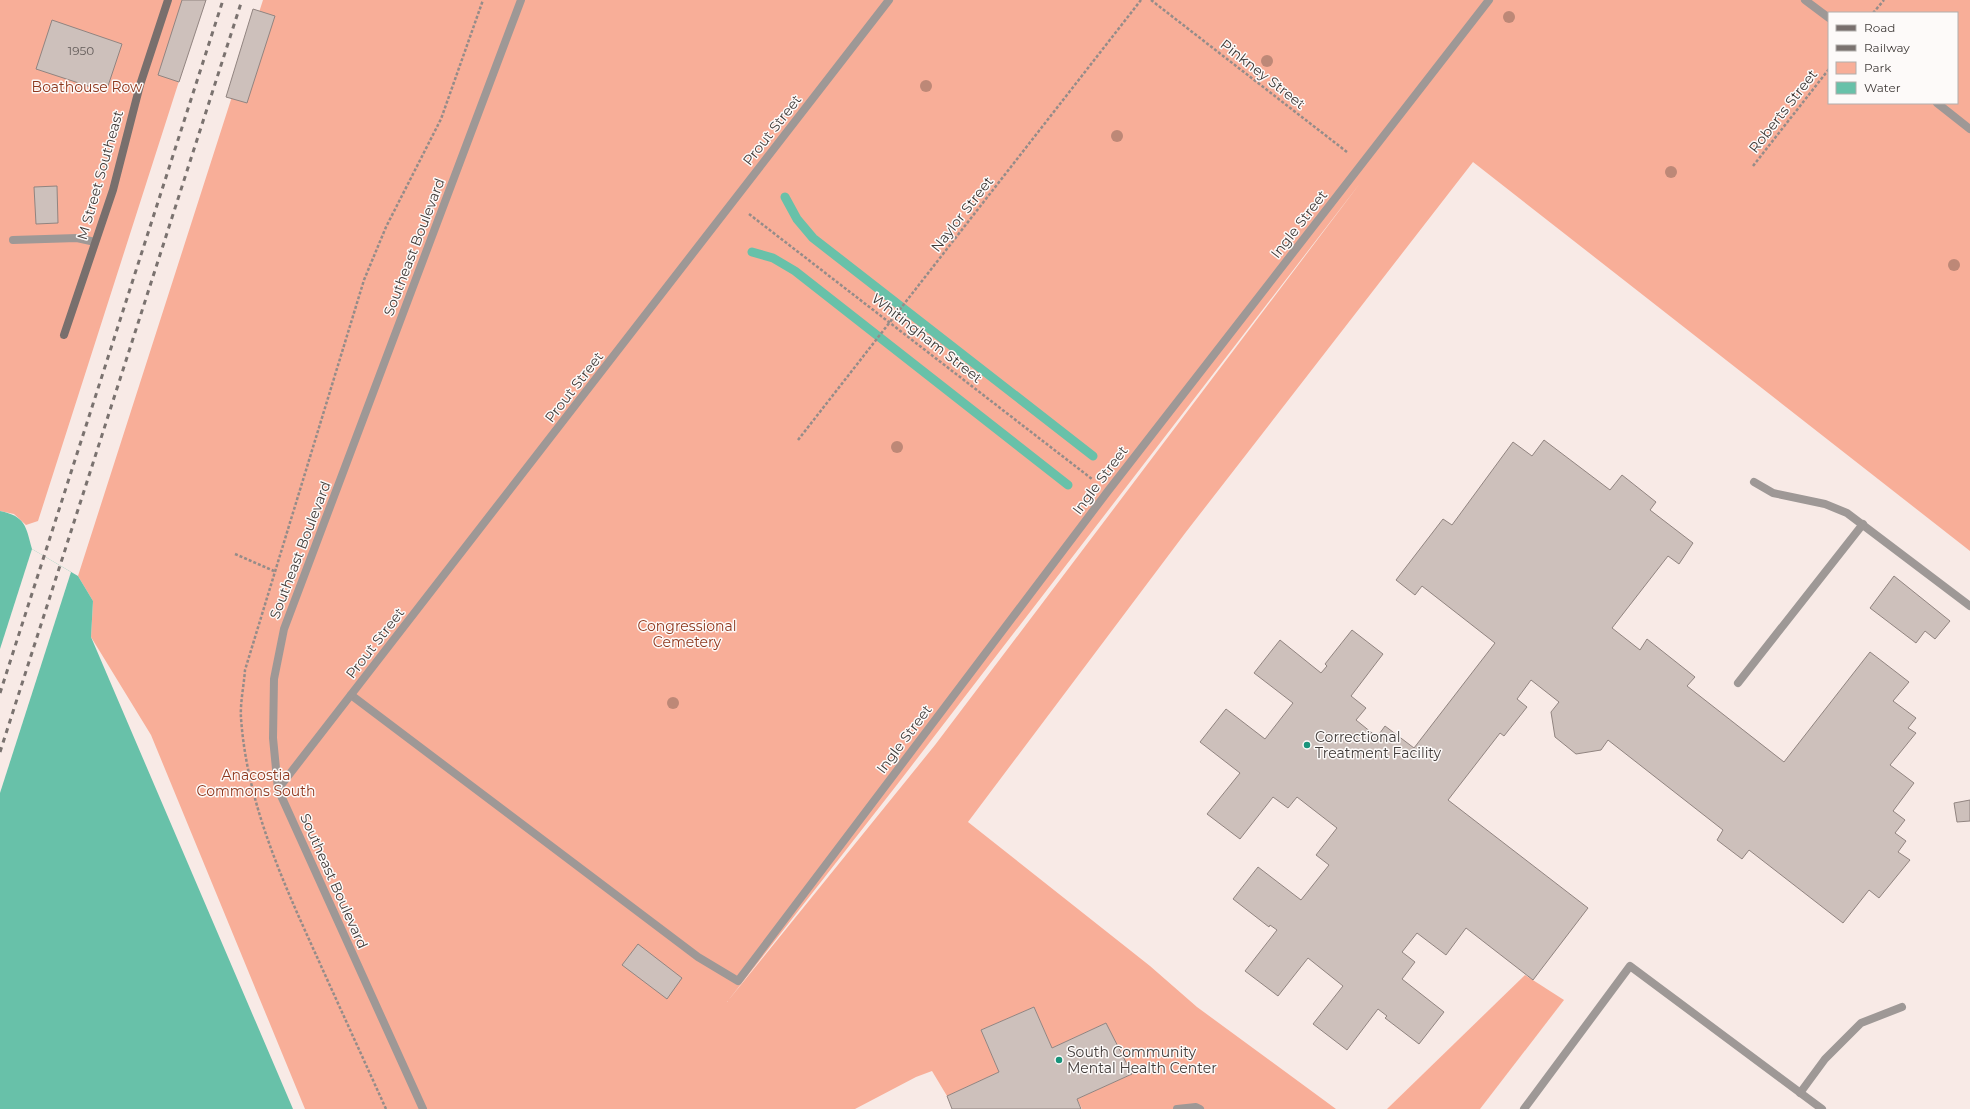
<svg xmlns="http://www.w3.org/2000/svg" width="1970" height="1109" font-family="Montserrat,sans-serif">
<rect width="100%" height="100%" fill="#f8eae6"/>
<!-- green -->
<g fill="#f8ae98" fill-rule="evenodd">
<polygon points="0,0 205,0 38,521 26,525 14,514 0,511"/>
<path d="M263,0H1970V551L1473,162L1186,532L968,822L1150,966L1197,1007L1336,1109H1082L1077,1099L1132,1074L1106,1023L1052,1048L1034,1007L981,1030L999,1072L947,1096L932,1071L916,1077L855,1109H305L151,735L91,637L93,601L78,576ZM1829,13H1957V103H1829ZM1361,182L935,745L727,1002L896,786Z"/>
<polygon points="1525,975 1564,1000 1480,1109 1387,1109"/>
</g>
<!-- water -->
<path fill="#68c1a9" d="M0,511C25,516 26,526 32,549L78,576L93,601L91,637L293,1109H0Z"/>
<!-- pier -->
<polygon fill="#f8eae6" points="32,549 71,572 0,793 0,649"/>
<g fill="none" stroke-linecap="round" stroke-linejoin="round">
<!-- stream -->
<g stroke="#68c1a9" stroke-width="9">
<polyline points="785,197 797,219 813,238 1093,456"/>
<polyline points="752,252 773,258 795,271 1068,485"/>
</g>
</g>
<!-- building -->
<g fill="#cdc0bb" stroke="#918480">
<polygon points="182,0 206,0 179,82 158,75"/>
<polygon points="253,9 275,16 247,103 226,97"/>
<polygon points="52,20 122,44 106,92 36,69"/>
<polygon points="57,186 58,223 36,224 34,187"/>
<polygon points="1544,440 1610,490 1622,475 1656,502 1650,510 1693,543 1679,564 1668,556 1612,628 1640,650 1647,639 1695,677 1687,686 1784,762 1870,652 1909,682 1893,701 1916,718 1908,728 1916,733 1890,765 1914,783 1893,811 1905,820 1895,833 1906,841 1898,852 1910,860 1879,898 1869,890 1843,923 1749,850 1742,859 1717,840 1723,830 1608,740 1601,750 1576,754 1555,737 1551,712 1559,702 1531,680 1517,699 1527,707 1504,736 1500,733 1448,800 1588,908 1533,980 1466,928 1446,955 1417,933 1402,952 1415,962 1402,979 1444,1012 1419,1044 1385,1018 1387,1016 1378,1009 1347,1050 1313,1024 1343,986 1308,958 1278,996 1245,971 1277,930 1270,925 1269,927 1233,899 1258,867 1301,900 1329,865 1316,855 1337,828 1297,797 1288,808 1273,797 1240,839 1207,814 1240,773 1200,742 1226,709 1265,739 1293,703 1254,673 1280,640 1321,673 1327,666 1325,664 1352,630 1383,654 1351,696 1366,708 1356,720 1377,737 1385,726 1414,748 1495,643 1422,586 1415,595 1396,580 1443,519 1452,525 1513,442 1532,456"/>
<polygon points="1894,576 1950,621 1935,639 1925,631 1916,643 1870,608"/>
<polygon points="1970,800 1970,821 1957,822 1954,803"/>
<polygon points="638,944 682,978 667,999 622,965"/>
<polygon points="1034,1007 1052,1048 1106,1023 1132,1074 1077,1099 1081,1109 952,1109 947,1096 999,1072 981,1030"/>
</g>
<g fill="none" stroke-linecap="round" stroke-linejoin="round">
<!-- path -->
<g stroke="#958c89" stroke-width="2.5" stroke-dasharray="3 2" stroke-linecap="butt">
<polyline points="1151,0 1347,152"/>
<polyline points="1873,13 1884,0"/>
<polyline points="1753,166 1829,69"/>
<polyline points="749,214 1092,479"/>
<polyline points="798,440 1141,0"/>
<polyline points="235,554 274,571"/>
<path d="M386,1109C363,1058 340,1008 317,957C282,880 247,803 241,718C240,703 244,685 245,670L364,280L386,227L441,119L483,0"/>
</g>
<!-- lane -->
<g stroke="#9e9896" stroke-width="8">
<polyline points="1805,0 1829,18"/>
<polyline points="1937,103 1970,129"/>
<polyline points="13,240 77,238 95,242"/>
<polyline points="1754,482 1773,493 1825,504 1847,513 1970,606"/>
<polyline points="1738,683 1863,524"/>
<polyline points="351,695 698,957 738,981 1108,491 1489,0"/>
<polyline points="278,789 889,0"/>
<polyline points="1800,1093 1825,1059 1861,1023 1902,1007"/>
<polyline points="1177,1109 1196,1107 1200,1109"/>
<polyline points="1524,1109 1630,966 1822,1109"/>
</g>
<!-- street -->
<polyline stroke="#9e9896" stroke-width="8" points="423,1109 278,789 273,738 274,679 284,629 521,0"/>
<!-- secondary -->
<polyline stroke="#786f6d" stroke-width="8" points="64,335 113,190 140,85 168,0"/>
<!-- rail -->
<g stroke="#7a726f" stroke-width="3" stroke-dasharray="5 5" stroke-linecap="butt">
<polyline points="0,693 223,0"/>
<polyline points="0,752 242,0"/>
</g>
</g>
<!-- trees -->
<g fill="#bd8877">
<circle cx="1509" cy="17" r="6"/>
<circle cx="1267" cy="61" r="6"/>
<circle cx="926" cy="86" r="6"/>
<circle cx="1117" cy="136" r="6"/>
<circle cx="1671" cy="172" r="6"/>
<circle cx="1954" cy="265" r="6"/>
<circle cx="897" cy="447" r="6"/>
<circle cx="673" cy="703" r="6"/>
</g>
<!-- markers -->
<g fill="#19947b" stroke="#fdfaf9" stroke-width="1.5">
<circle cx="1307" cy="745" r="4"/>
<circle cx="1059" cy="1060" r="4"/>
</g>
<g text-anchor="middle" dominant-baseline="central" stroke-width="3" stroke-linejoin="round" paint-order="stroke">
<!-- number labels -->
<g font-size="12" fill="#635c5a">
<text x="81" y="50">1950</text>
</g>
<!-- street labels -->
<g font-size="14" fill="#403b39" stroke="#fdfaf9">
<text transform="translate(1263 74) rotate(38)">Pinkney Street</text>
<text transform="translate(1783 111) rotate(-52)">Roberts Street</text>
<text transform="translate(772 130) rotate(-52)">Prout Street</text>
<text transform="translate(100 175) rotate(-74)">M Street Southeast</text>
<text transform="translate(962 214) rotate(-52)">Naylor Street</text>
<text transform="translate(1299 224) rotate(-52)">Ingle Street</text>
<text transform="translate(414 247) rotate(-69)">Southeast Boulevard</text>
<text transform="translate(927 338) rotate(38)">Whitingham Street</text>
<text transform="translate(574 387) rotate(-52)">Prout Street</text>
<text transform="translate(1100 480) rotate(-53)">Ingle Street</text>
<text transform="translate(300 550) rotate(-69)">Southeast Boulevard</text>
<text transform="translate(375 643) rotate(-52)">Prout Street</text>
<text transform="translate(904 739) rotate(-53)">Ingle Street</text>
<text transform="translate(334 881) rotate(66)">Southeast Boulevard</text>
</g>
<!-- park labels -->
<g font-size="14" fill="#8d371d" stroke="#fdfaf9">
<text x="87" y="87">Boathouse Row</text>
<text x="687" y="626">Congressional<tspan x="687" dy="16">Cemetery</tspan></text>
<text x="256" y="775">Anacostia<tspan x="256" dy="16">Commons South</tspan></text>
</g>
<!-- poi labels -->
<g font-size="14" fill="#403b39" stroke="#fdfaf9" text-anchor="start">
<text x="1315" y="737">Correctional<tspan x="1315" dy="16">Treatment Facility</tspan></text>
<text x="1067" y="1052">South Community<tspan x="1067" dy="16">Mental Health Center</tspan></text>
</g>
</g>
<!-- legend -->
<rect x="1828" y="12" width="130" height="92" fill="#fdfaf9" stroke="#b1aeac"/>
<rect x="1836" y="25" width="20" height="6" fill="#786f6d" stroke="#b1aeac"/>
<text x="1864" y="32" font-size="12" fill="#403b39">Road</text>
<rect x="1836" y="45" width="20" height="6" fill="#7a726f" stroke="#b1aeac"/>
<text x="1864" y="52" font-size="12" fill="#403b39">Railway</text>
<rect x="1836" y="62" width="20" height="12" fill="#f8ae98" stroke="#b1aeac"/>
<text x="1864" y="72" font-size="12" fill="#403b39">Park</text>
<rect x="1836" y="82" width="20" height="12" fill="#68c1a9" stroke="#b1aeac"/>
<text x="1864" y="92" font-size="12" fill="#403b39">Water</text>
</svg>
